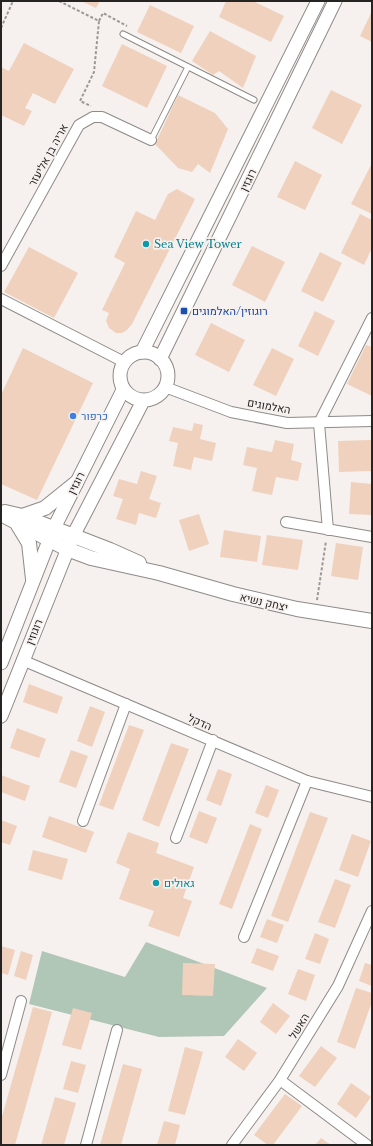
<svg xmlns="http://www.w3.org/2000/svg" width="373" height="1146" font-family="'Libre Baskerville',Heebo,serif">
<rect width="100%" height="100%" fill="#f6f1ee"/>
<!-- green -->
<polygon fill="#b0c6b6" points="146,942 267,988 224,1036 159,1037 29,1004 42,951 125,977"/>
<!-- building -->
<g fill="#efd1be">
<polygon points="81,1 100,1 96,8"/>
<polygon points="226,1 253,1 284,16 271,42 219,17"/>
<polygon points="150,5 194,26 181,53 137,32"/>
<polygon points="372,11 372,42 360,36"/>
<polygon points="210,31 256,56 243,88 219,71 213,75 192,61"/>
<polygon points="24,43 74,69 55,104 33,93 25,108 32,111 24,126 1,115 1,67 9,71"/>
<polygon points="122,44 167,66 147,108 102,86"/>
<polygon points="331,90 362,105 342,144 312,128"/>
<polygon points="178,95 215,113 228,129 210,173 198,164 192,172 178,168 155,144"/>
<polygon points="295,161 322,175 305,210 277,197"/>
<polygon points="371,165 372,165 372,214 351,204"/>
<polygon points="177,189 195,199 132,324 127,330 122,333 116,333 109,328 106,321 109,313 102,310 125,263 114,257 136,211 155,220 168,194"/>
<polygon points="360,214 372,220 372,248 364,265 341,253"/>
<polygon points="252,246 285,262 265,302 232,285"/>
<polygon points="29,247 78,273 54,318 4,292"/>
<polygon points="320,252 342,263 323,302 301,291"/>
<polygon points="315,311 335,321 318,356 298,346"/>
<polygon points="211,323 245,340 229,372 195,355"/>
<polygon points="366,345 372,347 372,396 347,384"/>
<polygon points="23,348 93,383 37,500 1,484 1,395"/>
<polygon points="272,348 294,359 276,396 253,385"/>
<polygon points="194,423 203,425 200,439 216,443 212,461 194,457 191,470 173,466 178,443 169,441 173,427 192,431"/>
<polygon points="275,440 294,444 291,460 302,463 298,481 276,477 272,495 252,491 257,468 243,465 247,447 272,452"/>
<polygon points="371,440 372,471 339,472 338,441"/>
<polygon points="141,471 157,476 149,499 161,503 156,518 139,513 136,525 116,519 123,499 113,496 119,479 137,484"/>
<polygon points="351,482 372,484 372,515 349,514"/>
<polygon points="199,514 209,544 189,551 179,520"/>
<polygon points="224,530 261,536 257,562 220,557"/>
<polygon points="267,535 303,540 298,570 262,565"/>
<polygon points="336,543 363,547 358,580 331,576"/>
<polygon points="29,684 63,697 57,714 23,702"/>
<polygon points="90,706 105,712 92,747 77,741"/>
<polygon points="129,725 144,730 113,810 99,805"/>
<polygon points="17,728 46,739 39,758 10,748"/>
<polygon points="171,743 189,749 159,827 142,820"/>
<polygon points="71,750 88,756 76,788 59,782"/>
<polygon points="218,769 232,774 221,806 206,800"/>
<polygon points="1,775 30,786 25,801 1,792"/>
<polygon points="266,785 279,790 268,818 255,813"/>
<polygon points="199,811 217,818 207,844 189,837"/>
<polygon points="310,812 328,818 288,922 271,916"/>
<polygon points="49,816 94,832 86,853 42,837"/>
<polygon points="1,820 17,826 10,845 1,842"/>
<polygon points="250,824 262,829 232,909 219,904"/>
<polygon points="128,832 159,843 156,853 194,867 183,898 192,901 179,937 148,926 154,911 119,899 130,869 116,863"/>
<polygon points="352,834 371,841 358,877 339,870"/>
<polygon points="33,850 68,859 62,880 28,870"/>
<polygon points="335,879 351,885 335,928 318,922"/>
<polygon points="267,919 284,925 277,943 260,937"/>
<polygon points="315,933 329,939 320,964 305,959"/>
<polygon points="1,946 15,950 8,975 1,973"/>
<polygon points="257,948 279,956 273,971 251,963"/>
<polygon points="21,951 33,955 26,980 14,976"/>
<polygon points="183,963 215,964 213,996 182,995"/>
<polygon points="365,963 372,965 372,986 359,981"/>
<polygon points="298,969 315,975 306,1001 288,994"/>
<polygon points="356,988 372,993 372,1002 355,1049 337,1042"/>
<polygon points="273,1003 290,1016 276,1034 260,1022"/>
<polygon points="33,1007 52,1012 15,1145 1,1145 1,1120"/>
<polygon points="73,1008 92,1013 81,1050 62,1045"/>
<polygon points="238,1039 257,1053 244,1071 225,1057"/>
<polygon points="321,1046 337,1058 315,1087 299,1076"/>
<polygon points="185,1047 203,1052 185,1115 168,1111"/>
<polygon points="71,1061 86,1065 78,1093 63,1089"/>
<polygon points="123,1064 142,1069 121,1145 100,1145"/>
<polygon points="351,1083 371,1097 356,1118 337,1104"/>
<polygon points="285,1094 302,1106 273,1145 268,1145 254,1135"/>
<polygon points="55,1097 76,1103 64,1145 41,1145"/>
<polygon points="164,1121 180,1125 175,1145 157,1145"/>
<polygon points="321,1138 331,1145 315,1145"/>
</g>
<g fill="none" stroke-linecap="round" stroke-linejoin="round">
<!-- service casing -->
<g stroke="#8e8a87" stroke-width="7">
<g id="service">
<polyline points="123,34 254,100"/>
<polyline points="151,140 188,67"/>
</g>
</g>
<!-- minor casing -->
<g stroke="#8e8a87" stroke-width="12">
<g id="minor">
<polyline points="1,266 79,125 93,117 102,117 151,140"/>
<polyline points="1,299 124,362"/>
<polyline points="165,387 231,412 287,423 372,421"/>
<polyline points="286,522 372,537"/>
<polyline points="328,530 319,423 372,318"/>
<polyline points="22,660 307,781 372,797"/>
<polyline points="83,821 126,704"/>
<polyline points="176,838 213,740"/>
<polyline points="244,937 307,781"/>
<polyline points="1,1075 21,1001"/>
<polyline points="280,1080 367,1145"/>
<polyline points="86,1145 117,1030"/>
<polyline points="232,1145 280,1080 338,986 372,911"/>
</g>
</g>
<!-- tertiary casing -->
<g stroke="#8e8a87" stroke-width="15">
<g id="tertiary">
<circle cx="144" cy="376" r="24"/>
<polyline points="142,352 318,1"/>
<polyline points="160,359 335,1"/>
<polyline points="1,663 54,528 123,390"/>
<polyline points="1,716 73,536 143,401"/>
</g>
</g>
<!-- secondary casing -->
<g stroke="#8e8a87" stroke-width="16">
<g id="secondary">
<polyline points="5,512 22,516 110,550 139,563"/>
<polyline points="1,514 67,549 91,558 159,573 233,594 297,609 372,621"/>
<polyline points="22,516 45,508 76,483"/>
<polyline points="18,525 29,543 33,579"/>
</g>
</g>
<!-- path -->
<g stroke="#9c9896" stroke-width="2" stroke-dasharray="3 2" stroke-linecap="butt">
<polyline points="59,1 99,21 94,72 80,101 91,106"/>
<polyline points="99,21 103,13 127,26"/>
<polyline points="1,28 13,1"/>
<polyline points="317,600 326,541"/>
</g>
<!-- service -->
<use href="#service" stroke="#fff" stroke-width="5"/>
<!-- minor -->
<use href="#minor" stroke="#fff" stroke-width="10"/>
<!-- tertiary -->
<use href="#tertiary" stroke="#fff" stroke-width="13"/>
<!-- secondary -->
<use href="#secondary" stroke="#fff" stroke-width="14"/>
</g>
<!-- markers -->
<g fill="#0f9aa8" stroke="#f6f1ee" stroke-width="1.5">
<circle cx="146" cy="244" r="4"/>
<circle cx="156" cy="883" r="4"/>
</g>
<rect fill="#1a4fb4" stroke="#f6f1ee" stroke-width="1.5" x="180" y="307" width="8" height="8" rx="2"/>
<circle fill="#3f7fe0" stroke="#f6f1ee" stroke-width="1.5" cx="73" cy="416" r="4"/>
<g text-anchor="middle" dominant-baseline="central" stroke-width="3.5" stroke-linejoin="round" paint-order="stroke">
<!-- street labels -->
<g font-size="11" fill="#262423" stroke="#f6f1ee">
<text transform="translate(48 155) rotate(-61)">אריה בן אליעזר</text>
<text transform="translate(248 180) rotate(-64)">רוגזין</text>
<text transform="translate(269 406) rotate(10)">האלמוגים</text>
<text transform="translate(76 483) rotate(-63)">רוגזין</text>
<text transform="translate(264 602) rotate(13)">יצחק נשיא</text>
<text transform="translate(34 632) rotate(-68)">רוגוזין</text>
<text transform="translate(200 722) rotate(23)">הדקל</text>
<text transform="translate(299 1026) rotate(-58)">האשל</text>
</g>
<!-- culture labels -->
<g font-size="11" fill="#0d838f" stroke="#f6f1ee" text-anchor="start">
<text x="154" y="244">Sea View Tower</text>
<text x="164" y="883">גאולים</text>
</g>
<!-- transit labels -->
<g font-size="11" fill="#164399" stroke="#f6f1ee" text-anchor="start">
<text x="192" y="311">רוגוזין/האלמוגים</text>
</g>
<!-- shop labels -->
<g font-size="11" fill="#366cbe" stroke="#f6f1ee" text-anchor="start">
<text x="81" y="416">כרפור</text>
</g>
</g>
<!-- border -->
<rect width="373" height="1146" fill="none" stroke="#262423" stroke-width="4"/>
</svg>
